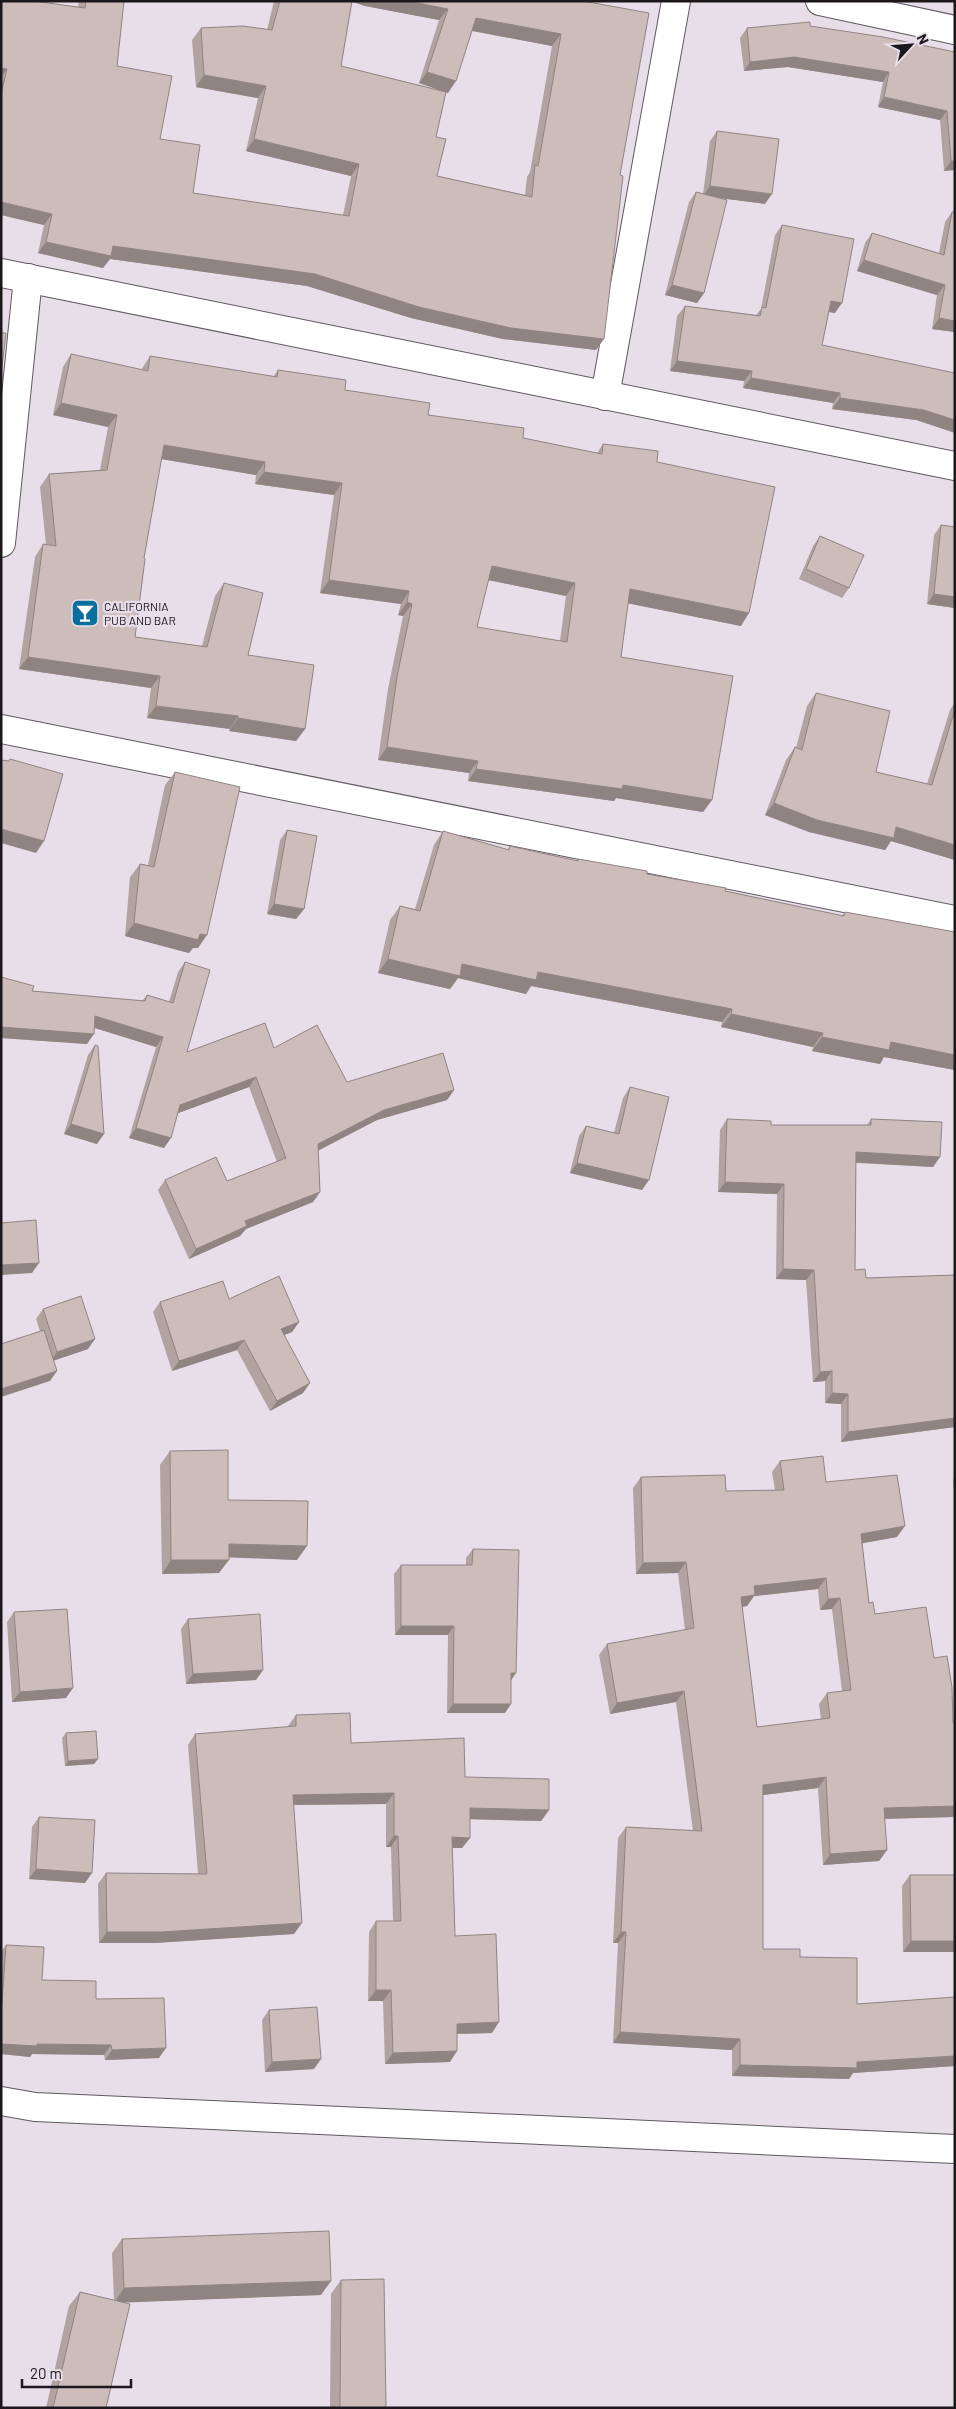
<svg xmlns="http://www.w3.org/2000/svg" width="956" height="2409" font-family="Barlow,sans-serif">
<rect width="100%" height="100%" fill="#e8deea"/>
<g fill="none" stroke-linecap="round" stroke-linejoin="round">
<!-- street casing -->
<g stroke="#605761" stroke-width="30">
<g id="street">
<polyline points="820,1 955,30"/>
<polyline points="605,396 676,1"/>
<polyline points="1,543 28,278"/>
<polyline points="1,729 955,920"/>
<polyline points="1,2101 35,2107 955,2149"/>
</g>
</g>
<!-- secondary casing -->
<g stroke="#605761" stroke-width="30">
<polyline id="secondary" points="1,273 955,466"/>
</g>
<!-- street -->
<use href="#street" stroke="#fff" stroke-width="28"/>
<!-- secondary -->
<use href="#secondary" stroke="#fff" stroke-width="28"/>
</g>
<!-- wall -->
<g fill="#b0a3a0" fill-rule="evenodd">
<path d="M1,1L78,7L79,1H124L117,66L160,139L193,193L343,215L351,176L246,151L258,98L196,87L192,40L201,28L267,30L274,1H583L620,175L596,350L503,339L411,318L307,286L110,259L103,268L38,253L44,225L1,215ZM352,2L365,6L439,20L419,83L439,90L341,66ZM472,31L552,46L530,172L527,177L525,195L437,176L436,137L446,92L448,93Z"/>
<polygon points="810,26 955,52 955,170 944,171 940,120 878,107 883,82 788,67 744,71 740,38 747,28"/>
<polygon points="717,131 765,204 722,198 704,293 697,303 665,295 689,202 696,192 703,194 710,141"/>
<polygon points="952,212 955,332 932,329 937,295 857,271 865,243 872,233 939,253 945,222"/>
<polygon points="782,225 835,313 829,312 822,345 916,420 832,409 833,403 743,388 744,381 670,371 677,316 685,306 756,315 761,309 775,235"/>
<path d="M71,354L141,370L150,356L273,377L278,370L428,415L523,438L597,453L603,444L657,462L741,626L628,603L621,657L712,800L703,812L616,798L614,801L468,781L469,773L378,760L388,689L403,616L398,615L401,604L320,593L334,495L255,484L256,475L161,459L144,558L135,637L202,646L215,596L224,583L248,655L305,729L296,741L229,731L230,729L147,718L151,688L19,669L35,557L43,544L46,545L40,487L49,474L100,470L108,427L53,415L63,367ZM488,580L566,596L560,641L477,627Z"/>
<polygon points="941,525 955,527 955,608 927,604 934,535"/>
<polygon points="820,536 849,588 842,598 799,579 813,546"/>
<polygon points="816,693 876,772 927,784 950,710 955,702 955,860 891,841 885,850 809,832 765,815 786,760 795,747 796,748 807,706"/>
<polygon points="175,772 198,948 193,948 189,953 125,936 130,877 140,864 148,865 165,785"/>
<polygon points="287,830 304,909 296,919 267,914 280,840"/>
<polygon points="443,831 507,850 510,846 577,861 578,859 842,916 845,912 955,932 955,1070 884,1057 880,1064 812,1051 813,1047 721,1027 722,1022 531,986 526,994 458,978 450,989 378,973 390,920 400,906 415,909 434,845"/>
<polygon points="185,962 187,1052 274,1048 347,1082 454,1090 447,1100 377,1120 318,1151 320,1192 313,1202 246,1229 240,1236 189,1259 158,1190 165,1180 227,1181 277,1162 249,1087 178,1113 164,1148 129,1138 156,1047 94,1027 87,1044 1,1038 1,977 32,991 142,1001 147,995 169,1002 178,972"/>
<polygon points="95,1045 97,1144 64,1134 88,1055"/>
<polygon points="630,1087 642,1190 570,1173 579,1136 586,1126 614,1133 623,1098"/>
<polygon points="727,1119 771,1125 867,1125 871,1119 933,1167 856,1163 855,1270 866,1278 955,1275 955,1427 841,1442 841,1404 825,1403 825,1381 813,1382 806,1280 776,1279 777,1194 718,1192 720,1130"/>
<polygon points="229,1299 299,1322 292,1332 284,1335 303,1393 270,1411 237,1350 172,1371 153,1312 160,1302"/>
<polygon points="43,1309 88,1349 54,1360 50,1381 40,1331 36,1319"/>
<polygon points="170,1451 228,1500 297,1560 229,1557 219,1573 162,1574 160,1465"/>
<path d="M780,1461L826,1482L897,1537L862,1543L869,1603L875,1614L953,1817L884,1819L887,1850L879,1861L823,1865L818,1788L763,1795V1949L800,1957L857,2004L955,1997V2066L853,2073L849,2079L732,2076V2050L613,2043L618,1943H613L618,1838L626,1827L693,1831L676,1702L610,1714L599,1655L607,1644L685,1630L678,1573L636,1574L633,1488L641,1477L726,1491L775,1490L772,1472ZM818,1589L820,1610L832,1609L842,1691L827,1693L819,1704L821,1719L757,1727L742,1607L747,1606L754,1596Z"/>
<polygon points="955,1476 955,1499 953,1480"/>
<polygon points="473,1549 511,1680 505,1713 447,1713 448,1635 395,1635 394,1574 401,1565 466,1565 466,1558"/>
<polygon points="14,1612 66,1698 12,1702 7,1622"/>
<polygon points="188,1619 263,1670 256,1680 186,1684 181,1629"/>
<polygon points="296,1715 351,1743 465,1777 549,1810 541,1821 470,1819 470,1838 462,1848 452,1848 455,1936 492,2033 457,2034 450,2062 385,2064 383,2001 368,2001 369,1932 376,1921 393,1921 391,1847 386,1847 386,1804 294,1805 294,1934 154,1943 99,1943 98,1884 106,1873 198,1874 188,1745 195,1734 288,1727 288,1726"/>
<polygon points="66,1733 94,1764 65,1766 62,1738"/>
<polygon points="39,1817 85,1883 29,1879 32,1827"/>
<polygon points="910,1875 955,1952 903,1952 902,1886"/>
<polygon points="6,1945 42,1980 96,1999 159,2058 105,2060 104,2055 32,2054 30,2057 1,2054 1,1952"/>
<polygon points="269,2010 314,2069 265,2072 262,2020"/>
<polygon points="122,2239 321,2295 123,2302 106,2408 46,2408 69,2306 80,2292 114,2300 112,2253"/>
<polygon points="341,2280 386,2408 330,2408 331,2294"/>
</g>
<!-- shaded-wall -->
<g fill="#908482">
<polygon points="350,1 408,1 448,9 439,20 365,6"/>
<polygon points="476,18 561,34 552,46 468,30"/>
<polygon points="794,57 889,72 883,82 788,67 744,71 750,62"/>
<polygon points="1,68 7,69 1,77"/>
<polygon points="427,72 456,81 448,93 419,83"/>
<polygon points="204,75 266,86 258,98 196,87"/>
<polygon points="884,97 947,111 940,120 878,107"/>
<polygon points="254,139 359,164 351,176 246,151"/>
<polygon points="951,161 955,161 955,170 944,171"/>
<polygon points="710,186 772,194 765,204 703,196"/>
<polygon points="1,202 52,214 44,225 1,215"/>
<polygon points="46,242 113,246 315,274 604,339 596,350 503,339 411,318 307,286 110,259 103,268 38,253"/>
<polygon points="864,260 945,285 937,295 857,271"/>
<polygon points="672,285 704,293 697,303 665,295"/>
<polygon points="831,301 842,303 835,313 823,311"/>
<polygon points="939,318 955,321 955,332 932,329"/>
<polygon points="677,361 752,371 744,381 670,371"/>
<polygon points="751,378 840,393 833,403 743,388"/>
<polygon points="840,398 924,410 955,420 955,433 916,420 832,409"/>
<polygon points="61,403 117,415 108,427 53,415"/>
<polygon points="164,445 265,462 256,475 155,458"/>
<polygon points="264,472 342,483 334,495 255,484"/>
<polygon points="492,566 575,583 566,596 483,579"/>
<polygon points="329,580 409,591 401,604 320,593"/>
<polygon points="630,589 749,613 741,626 621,602"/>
<polygon points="934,594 955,597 955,608 927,604"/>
<polygon points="407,602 412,604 403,616 398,615"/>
<polygon points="28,657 160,676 151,688 19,669"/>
<polygon points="156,706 238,716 230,729 147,718"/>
<polygon points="238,718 305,729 296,741 229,731"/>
<polygon points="387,747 478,761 469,773 378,760"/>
<polygon points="476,769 623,785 712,800 703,812 616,798 614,801 468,781"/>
<polygon points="774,803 896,827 955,845 955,860 891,841 885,850 809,832 765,815"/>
<polygon points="1,829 44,841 36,853 1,843"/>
<polygon points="274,904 304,909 296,919 267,914"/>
<polygon points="134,923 200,934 207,935 198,948 193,948 189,953 125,936"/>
<polygon points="388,959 462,964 538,972 732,1009 722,1022 531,986 526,994 458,978 450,989 378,973"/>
<polygon points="731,1014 823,1033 813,1047 721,1027"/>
<polygon points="95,1016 163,1037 156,1047 88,1026"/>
<polygon points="1,1027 94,1034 87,1044 1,1038"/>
<polygon points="822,1037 891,1042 955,1055 955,1070 884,1057 880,1064 812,1051"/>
<polygon points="256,1077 249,1087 173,1115 180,1105"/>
<polygon points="454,1090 447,1100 377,1120 311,1154 318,1144 384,1110"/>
<polygon points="71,1124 104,1134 97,1144 64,1134"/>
<polygon points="136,1128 171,1138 164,1148 129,1138"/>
<polygon points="856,1152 940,1157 933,1167 849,1162"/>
<polygon points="577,1163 649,1180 642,1190 570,1173"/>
<polygon points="725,1182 784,1184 777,1194 718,1192"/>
<polygon points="320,1192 313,1202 246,1229 240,1236 189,1259 196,1249 245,1221"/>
<polygon points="39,1263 32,1273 1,1275 1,1265"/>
<polygon points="783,1269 814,1270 806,1280 776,1279"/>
<polygon points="299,1322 292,1332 274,1339 281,1329"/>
<polygon points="95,1339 88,1349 50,1362 57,1352"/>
<polygon points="244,1340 237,1350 172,1371 179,1361"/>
<polygon points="57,1371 50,1381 1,1397 1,1389"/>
<polygon points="832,1371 825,1381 813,1382 820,1372"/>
<polygon points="310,1383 303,1393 270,1411 277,1401"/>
<polygon points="832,1393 848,1394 841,1404 825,1403"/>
<polygon points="955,1418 955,1427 841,1442 848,1432"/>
<polygon points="905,1526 897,1537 853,1545 861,1534"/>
<polygon points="229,1544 307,1546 297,1560 219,1557"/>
<polygon points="171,1560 229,1560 219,1573 162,1574"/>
<polygon points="686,1562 678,1573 636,1574 643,1563"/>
<polygon points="826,1578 818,1589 754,1596 747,1606 733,1608 741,1597 754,1586"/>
<polygon points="840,1598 832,1609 820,1610 828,1599"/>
<polygon points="401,1626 454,1626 448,1635 395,1635"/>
<polygon points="263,1670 256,1680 186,1684 193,1674"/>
<polygon points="511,1673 516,1673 510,1682"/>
<polygon points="73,1688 66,1698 12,1702 20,1692"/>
<polygon points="684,1691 676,1702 610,1714 617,1703"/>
<polygon points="453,1704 511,1704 505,1713 447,1713"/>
<polygon points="98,1759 94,1764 65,1766 68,1761"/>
<polygon points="826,1777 818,1788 756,1796 763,1785"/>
<polygon points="394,1793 386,1804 285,1805 293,1795"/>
<polygon points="955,1806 955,1814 953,1817 876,1819 884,1808"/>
<polygon points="470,1808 549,1810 541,1821 462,1819"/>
<polygon points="394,1836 398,1836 391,1847 386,1847"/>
<polygon points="452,1837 470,1838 462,1848 444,1848"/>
<polygon points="887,1850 879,1861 823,1865 830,1854"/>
<polygon points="36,1869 92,1873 85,1883 29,1879"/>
<polygon points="302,1923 294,1934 154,1943 99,1943 107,1932"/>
<polygon points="621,1932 626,1932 618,1943 613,1943"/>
<polygon points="911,1941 955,1941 955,1952 903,1952"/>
<polygon points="376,1990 391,1990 383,2001 368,2001"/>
<polygon points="499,2022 492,2033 449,2034 457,2024"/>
<polygon points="620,2032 740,2039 732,2050 613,2043"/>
<polygon points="1,2044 37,2044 111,2045 104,2055 32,2054 30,2057 1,2054"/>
<polygon points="166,2048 159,2058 105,2060 112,2050"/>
<polygon points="457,2051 450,2062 385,2064 393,2053"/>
<polygon points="955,2056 955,2066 853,2073 849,2079 732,2076 740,2065 857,2062"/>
<polygon points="321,2059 314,2069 265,2072 272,2062"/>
<polygon points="331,2281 321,2295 114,2303 124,2288"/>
</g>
<!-- building -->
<g fill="#cdbdba" stroke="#908482" fill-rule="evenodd">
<polygon points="1,1 33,1 85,8 86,1 124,1 117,66 172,76 160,139 200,145 193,193 349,216 359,164 254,139 266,86 204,75 201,28 243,26 272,30 280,1 352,1 341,66 446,92 436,137 446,139 437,176 532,197 535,165 538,166 561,34 476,18 456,81 427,72 448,9 408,1 583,1 649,13 620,175 623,176 604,339 511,328 419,307 315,274 113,246 111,256 46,242 52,214 1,202 1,94 7,69 1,68"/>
<polygon points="810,22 810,26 883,37 955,52 955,161 951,161 947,111 884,97 889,72 794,57 750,62 747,28"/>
<polygon points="717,131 779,139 772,194 710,186"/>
<polygon points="696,192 727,200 704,293 672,285"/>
<polygon points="952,212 955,212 955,321 939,318 945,285 864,260 872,233 944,255"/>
<polygon points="782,225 854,239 842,303 831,301 822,345 955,373 955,420 924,410 840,398 840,393 751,378 752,371 677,361 685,306 760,316 762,307 766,308"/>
<polygon points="1,333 6,333 1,375"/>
<path d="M71,354L148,371L150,356L277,377L278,370L346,380L345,390L430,403L428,415L524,428L523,438L602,454L603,444L658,451L657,462L775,487L749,613L630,589L621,657L733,676L712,800L623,785L622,789L476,769L478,761L387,747L397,677L412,604L407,602L409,591L329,580L342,483L264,472L265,462L164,445L144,558L145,559L135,637L207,647L224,583L263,593L248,655L314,665L305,729L238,718V716L156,706L160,676L28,657L43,544L56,546L49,474L107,470L117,415L61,403ZM492,566L575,583L567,642L477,627Z"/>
<polygon points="941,525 955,527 955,597 934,594"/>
<polygon points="820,536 864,555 849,588 806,569"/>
<polygon points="816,693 890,711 876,772 932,785 955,709 955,845 896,827 894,838 817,820 774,803 795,747 802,750"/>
<polygon points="10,759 63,774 44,841 1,829 1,760 9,761"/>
<polygon points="175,772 240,787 207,935 200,934 198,940 134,923 140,864 154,867"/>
<polygon points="287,830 317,836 304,909 274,904"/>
<polygon points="443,831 509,850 510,846 578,861 578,859 647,871 647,874 726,888 725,891 844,916 845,912 955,932 955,1055 891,1042 889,1050 822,1037 823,1033 731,1014 732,1009 538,972 536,980 462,964 460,976 388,959 400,906 420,911"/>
<polygon points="185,962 210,970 187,1052 265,1023 274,1048 317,1025 347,1082 443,1053 454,1090 384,1110 318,1144 320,1192 245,1221 247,1226 196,1249 165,1180 216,1157 227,1181 286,1158 256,1077 180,1105 171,1138 136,1128 163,1037 95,1016 94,1034 1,1027 1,977 34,986 32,991 145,1001 147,995 173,1003"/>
<polygon points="95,1045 98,1046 104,1134 71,1124"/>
<polygon points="630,1087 669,1097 649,1180 577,1163 586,1126 619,1134"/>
<polygon points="727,1119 771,1121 771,1125 871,1125 871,1119 942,1122 940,1157 856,1152 855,1270 865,1269 866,1278 955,1275 955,1418 848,1432 848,1394 832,1393 832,1371 820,1372 814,1270 783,1269 784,1184 725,1182"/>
<polygon points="36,1220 39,1263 1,1265 1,1223"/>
<polygon points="279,1276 299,1322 281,1329 310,1383 277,1401 244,1340 179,1361 160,1302 223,1281 229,1299"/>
<polygon points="81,1296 95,1339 57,1352 43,1309"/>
<polygon points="44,1330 57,1371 1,1389 1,1344"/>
<polygon points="228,1450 228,1500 308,1501 307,1546 229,1544 229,1560 171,1560 170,1451"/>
<path d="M823,1456L826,1482L897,1475L905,1526L861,1534L869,1603L873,1602L875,1614L926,1607L934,1658L947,1656L952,1687L953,1723H955V1806L884,1808L887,1850L830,1854L826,1777L763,1785V1949H800V1957L857,1958V2004L955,1997V2056L857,2062V2068L740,2065V2039L620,2032L626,1932H621L626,1827L702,1831L684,1691L617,1703L607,1644L694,1628L686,1562L643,1563L641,1477L725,1475L726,1491L784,1490L780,1461ZM826,1578L828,1599L840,1598L851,1690L827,1693L830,1718L757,1727L741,1597L755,1595L754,1586Z"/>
<polygon points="473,1549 519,1550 516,1673 511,1673 511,1704 453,1704 454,1626 401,1626 401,1565 472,1565"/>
<polygon points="67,1609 73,1688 20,1692 14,1612"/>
<polygon points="260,1614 263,1670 193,1674 188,1619"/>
<polygon points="350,1713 351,1743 464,1738 465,1777 549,1779 549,1810 470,1808 470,1838 452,1837 455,1936 496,1934 499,2022 457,2024 457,2051 393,2053 391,1990 376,1990 376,1921 401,1921 398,1836 394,1836 394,1793 293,1795 302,1923 161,1932 107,1932 106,1873 207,1874 195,1734 296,1726 296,1715"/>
<polygon points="96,1731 98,1759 68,1761 66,1733"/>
<polygon points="39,1817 95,1820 92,1873 36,1869"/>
<polygon points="910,1875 955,1875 955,1941 911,1941"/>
<polygon points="6,1945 44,1947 42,1980 96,1981 96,1999 164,1998 166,2048 112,2050 111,2045 37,2044 37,2046 1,2044 1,2016"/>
<polygon points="317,2007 321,2059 272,2062 269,2010"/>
<polygon points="329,2231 331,2281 124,2288 122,2239"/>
<polygon points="384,2279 386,2408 340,2408 341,2280"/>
<polygon points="80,2292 130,2304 106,2408 53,2408"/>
</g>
<!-- icons -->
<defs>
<g id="bar-square" transform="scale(1.4375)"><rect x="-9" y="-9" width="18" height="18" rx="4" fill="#09709d" stroke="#e8deea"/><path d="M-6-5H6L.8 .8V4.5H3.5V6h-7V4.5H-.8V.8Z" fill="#fff"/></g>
</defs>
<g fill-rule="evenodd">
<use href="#bar-square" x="85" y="613"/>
</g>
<g text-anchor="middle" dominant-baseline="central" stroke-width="4.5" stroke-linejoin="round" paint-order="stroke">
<!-- poi labels -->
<g font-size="12" fill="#1b171b" stroke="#e8deea" text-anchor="start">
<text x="104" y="606">CALIFORNIA<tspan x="104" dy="14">PUB AND BAR</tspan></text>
</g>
</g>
<!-- border -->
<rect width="956" height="2409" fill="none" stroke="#1b171b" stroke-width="5"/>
<!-- north arrow -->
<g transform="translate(911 45) rotate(64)" stroke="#e8deea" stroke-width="4" paint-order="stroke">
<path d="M0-4L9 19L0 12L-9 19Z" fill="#1b171b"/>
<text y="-8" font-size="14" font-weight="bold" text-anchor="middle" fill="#1b171b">N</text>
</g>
<!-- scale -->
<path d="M22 2379v8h109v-8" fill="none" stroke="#1b171b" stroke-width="2.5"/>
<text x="30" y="2379" font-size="15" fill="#1b171b" stroke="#e8deea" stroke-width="4" paint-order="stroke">20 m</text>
</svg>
